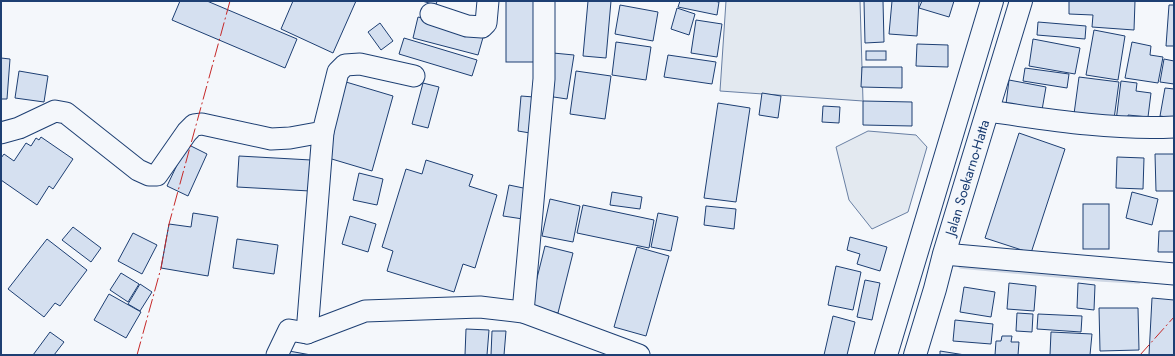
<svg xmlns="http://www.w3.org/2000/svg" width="1175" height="356" font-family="Jost,sans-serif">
<rect width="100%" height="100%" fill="#f4f7fb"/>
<!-- green -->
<g fill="#e3e9f0" stroke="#687fa3">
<polygon points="726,1 860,1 863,101 720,91"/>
<polygon points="868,131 916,135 927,147 908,212 872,229 849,200 836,147"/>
</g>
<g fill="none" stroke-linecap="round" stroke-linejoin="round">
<!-- stream -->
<polyline stroke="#cfd7e4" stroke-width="5.5" points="961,266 1102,279 1138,281"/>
</g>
<!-- building -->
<g fill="#d5e0f0" stroke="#1d3f73">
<polygon points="180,1 207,1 297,39 285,68 172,20"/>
<polygon points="293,1 356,1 333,53 281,29"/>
<polygon points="422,1 437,1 436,5"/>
<rect x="506" y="1" width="31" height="61"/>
<polygon points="588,1 611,1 606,58 583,56"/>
<polygon points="680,1 713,1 719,2 717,15 678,7"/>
<polygon points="864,1 883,1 884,42 865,43"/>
<polygon points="892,1 919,1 917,36 889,34"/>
<polygon points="922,1 954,1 949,17 919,8"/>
<polygon points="1069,1 1135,1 1134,30 1092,27 1093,15 1069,14"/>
<polygon points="620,5 658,12 653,41 615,34"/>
<polygon points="1169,5 1174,5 1174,46 1166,46"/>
<polygon points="677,8 695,14 689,35 671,29"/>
<polygon points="418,17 484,34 478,55 413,38"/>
<polygon points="696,20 722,24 717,57 691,53"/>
<polygon points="1038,22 1086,26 1085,39 1037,35"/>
<polygon points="380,23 393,41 381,50 368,32"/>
<polygon points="1094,30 1125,36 1118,80 1086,75"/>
<polygon points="404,38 477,60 472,76 399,54"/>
<polygon points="1033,39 1080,48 1075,74 1029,66"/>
<polygon points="616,42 651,47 646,80 612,75"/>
<polygon points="1132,42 1151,46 1150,55 1163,57 1158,83 1125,78"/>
<polygon points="917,44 948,45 948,67 916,66"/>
<rect x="866" y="51" width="20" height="9"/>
<polygon points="553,53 574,55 567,99 547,96"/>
<polygon points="668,55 716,62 712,84 664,77"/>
<polygon points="1,58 10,59 7,99 1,99"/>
<polygon points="1164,59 1174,61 1174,84 1160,82"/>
<polygon points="862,67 902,67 902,88 861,87"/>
<polygon points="1025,68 1069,74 1067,88 1023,81"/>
<polygon points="19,71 48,76 44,102 15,98"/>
<polygon points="576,71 611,76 605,119 570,114"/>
<polygon points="1079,77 1119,82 1114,119 1074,114"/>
<polygon points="1009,80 1046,87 1042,110 1006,104"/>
<polygon points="1121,81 1137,83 1136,91 1151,93 1148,117 1128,115 1128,122 1116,121"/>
<polygon points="346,82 393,96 372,171 325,157"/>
<polygon points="423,83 439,87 428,128 412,124"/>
<polygon points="1165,88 1174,89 1174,118 1160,116"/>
<polygon points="762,93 781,96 778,118 759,115"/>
<polygon points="521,96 534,97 530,133 518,131"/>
<polygon points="863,101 912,102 912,126 863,125"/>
<polygon points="718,103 750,108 736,202 704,198"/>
<polygon points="823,106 840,107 839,123 822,122"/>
<polygon points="1019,133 1065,149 1031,253 985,238"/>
<polygon points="41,137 73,159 53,189 49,186 37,205 1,180 1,158 4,154 14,161 26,143 31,146 36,138 39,140"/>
<polygon points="187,144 207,154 188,196 167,186"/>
<polygon points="1155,154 1174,154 1174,191 1156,191"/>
<polygon points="239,156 311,160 310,191 237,187"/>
<polygon points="1117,157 1144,158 1143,189 1116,188"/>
<polygon points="426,160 473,175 469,186 497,195 475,268 463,264 454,292 387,271 393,251 382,247 406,169 422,174"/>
<polygon points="359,173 383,179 377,205 353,200"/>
<polygon points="509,185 528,189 523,219 503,216"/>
<polygon points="612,192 642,197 640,209 610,205"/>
<polygon points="1132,192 1158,199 1152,225 1126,218"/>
<polygon points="550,199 580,206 573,242 542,236"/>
<rect x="1083" y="204" width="26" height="45"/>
<polygon points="583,205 654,220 649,248 577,233"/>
<polygon points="706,206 736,209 734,229 704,225"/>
<polygon points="193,213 218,217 208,276 161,268 169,224 191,227"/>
<polygon points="658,213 678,217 671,251 651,247"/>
<polygon points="350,216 376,224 368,252 342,244"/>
<polygon points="73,227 101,248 91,262 62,240"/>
<polygon points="1159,231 1174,231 1174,252 1158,252"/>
<polygon points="133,233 157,245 142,274 118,261"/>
<polygon points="850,237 887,247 880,271 857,264 860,254 847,250"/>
<polygon points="47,239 87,270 60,306 55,303 44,317 8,289"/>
<polygon points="237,239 278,245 274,274 233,268"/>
<polygon points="545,246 573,253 558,313 530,306"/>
<polygon points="637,247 669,256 646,336 614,327"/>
<polygon points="836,266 861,272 853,310 828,305"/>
<polygon points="121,273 139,284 128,302 110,290"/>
<polygon points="865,280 880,283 872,320 857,317"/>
<polygon points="1009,283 1036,286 1034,311 1007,309"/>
<polygon points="1078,283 1095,285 1094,310 1077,308"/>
<polygon points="140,284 152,292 140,311 128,304"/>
<polygon points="964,287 995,292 991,317 960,312"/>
<polygon points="109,294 141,312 126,338 94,320"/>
<polygon points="1152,298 1174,300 1174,355 1149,355"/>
<polygon points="1099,308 1138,308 1139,350 1100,351"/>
<polygon points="1017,313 1033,314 1032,332 1016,331"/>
<polygon points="1038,314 1082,316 1081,332 1037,329"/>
<polygon points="833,316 855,322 847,355 824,355"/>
<polygon points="955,320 993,324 991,344 953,341"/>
<polygon points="466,329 489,330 487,355 465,355"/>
<polygon points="492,331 506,331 504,355 491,355"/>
<polygon points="50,332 64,342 54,355 33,355"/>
<polygon points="1051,332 1092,334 1090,355 1050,355"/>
<polygon points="1002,336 1012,336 1011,342 1019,342 1018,355 995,355 996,341 1001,341"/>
<polygon points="289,351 311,355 288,355"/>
<polygon points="940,351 965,355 940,355"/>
</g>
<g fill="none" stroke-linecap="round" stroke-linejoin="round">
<!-- minor casing -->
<g stroke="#1d3f73" stroke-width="23">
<g id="minor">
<polyline points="431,14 467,26 482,27 486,23 488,1"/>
<path d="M988,111C1050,120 1112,130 1174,127"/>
<polyline points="1,133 19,128 55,111 66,113 138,170 149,175 157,175 187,132 194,125 202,124 271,139 290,138 323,132 338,72 345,65 360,64 414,76"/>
<polyline points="944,254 1174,274"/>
<polyline points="523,312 544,79 544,1"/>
<polyline points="307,333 323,132"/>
<polyline points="277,355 289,330 307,333 365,311 480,307 523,312 639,355"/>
</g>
</g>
<!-- highway casing -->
<g stroke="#1d3f73" stroke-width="24">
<g id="highway">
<polyline points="886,355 992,1"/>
<path id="s1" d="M915,355L935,289L944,254L1021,1"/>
</g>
</g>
<!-- minor -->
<use href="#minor" stroke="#f4f7fb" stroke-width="21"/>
<!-- highway -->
<use href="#highway" stroke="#f4f7fb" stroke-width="22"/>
<!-- power -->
<g stroke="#c62828" stroke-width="1" stroke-dasharray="14 3 2 3" stroke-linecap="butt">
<polyline points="137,355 161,268 169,224 230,1"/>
<polyline points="1140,355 1174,317"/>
</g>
</g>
<g text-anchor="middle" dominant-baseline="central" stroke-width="3" stroke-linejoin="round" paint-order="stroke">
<!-- street labels -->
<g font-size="14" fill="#1d3f73" stroke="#f4f7fb">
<text stroke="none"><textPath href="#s1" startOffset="185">Jalan Soekarno-Hatta</textPath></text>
</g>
</g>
<!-- border -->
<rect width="1175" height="356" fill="none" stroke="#1d3f73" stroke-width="4"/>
</svg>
